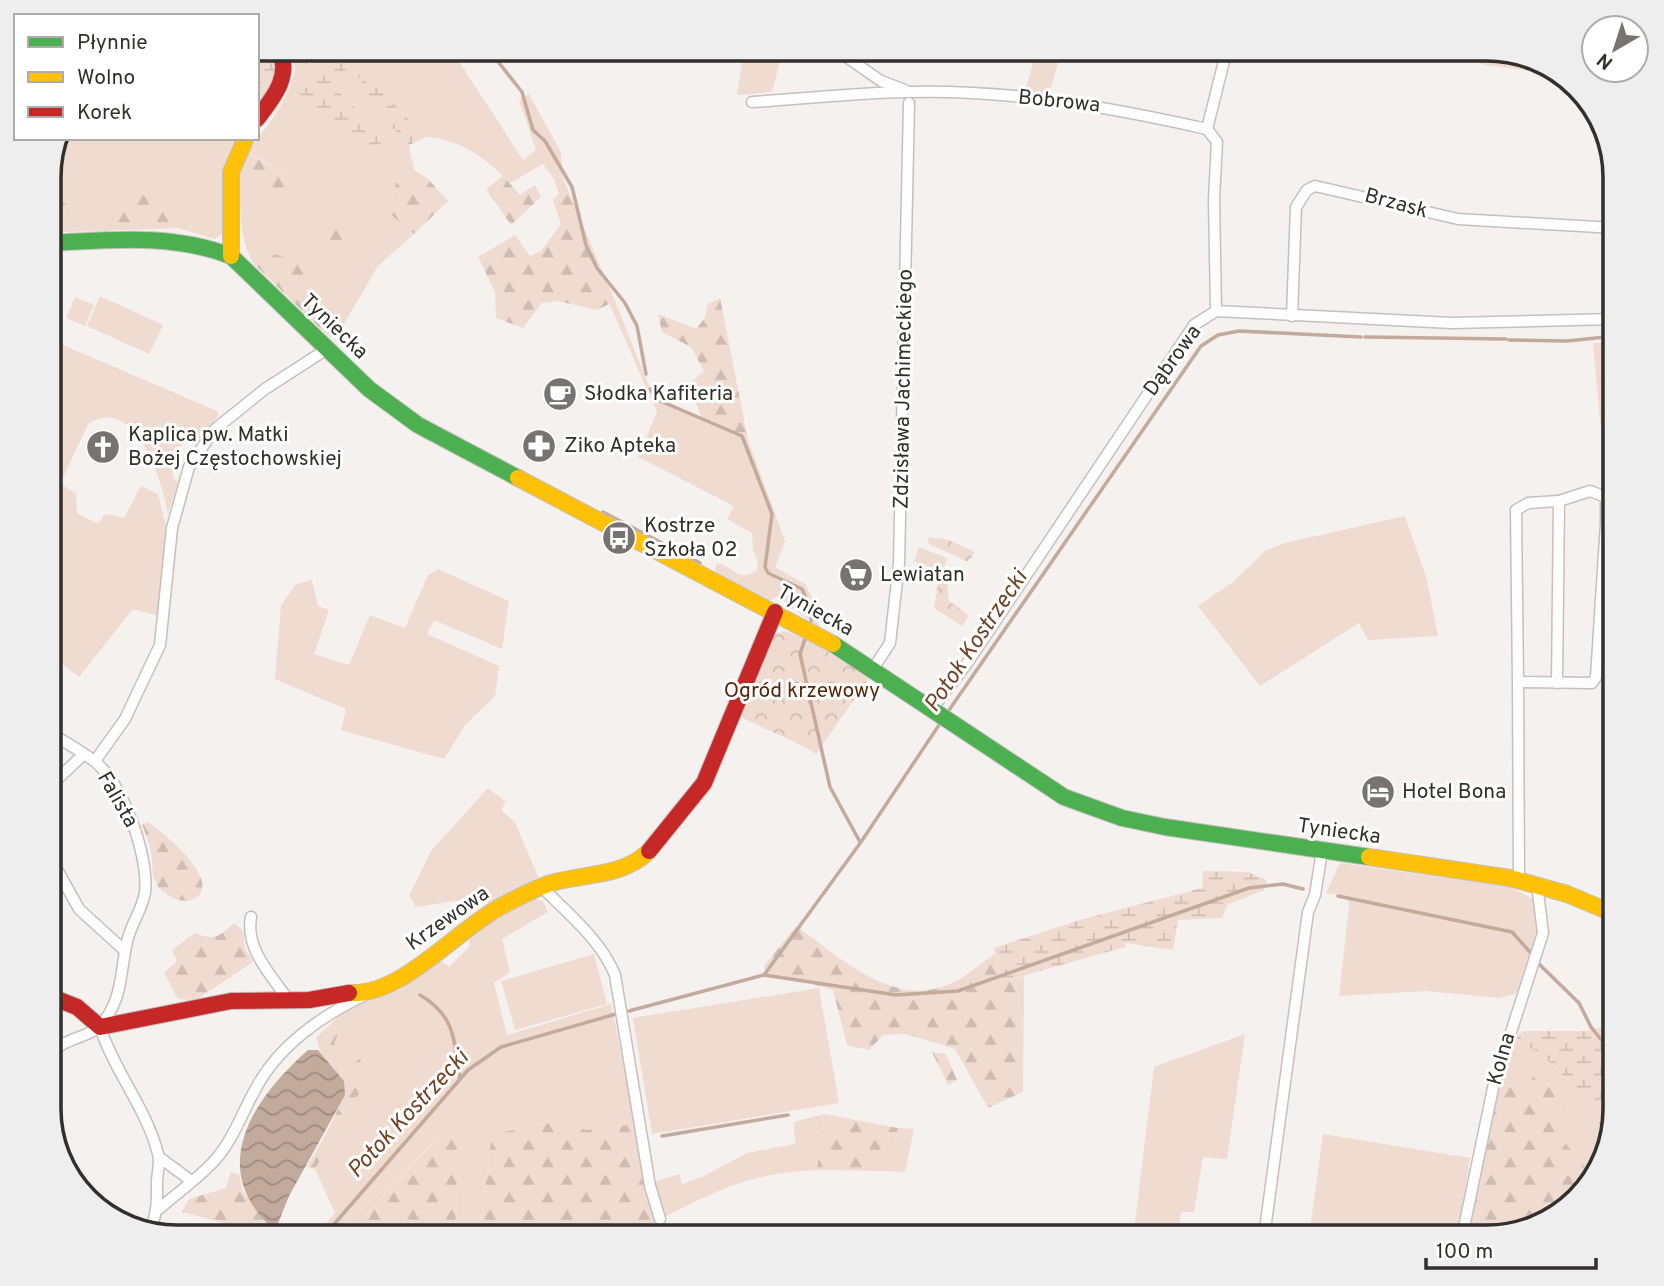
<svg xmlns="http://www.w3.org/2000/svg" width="1664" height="1286" font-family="Overpass,sans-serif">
<defs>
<pattern id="forest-firs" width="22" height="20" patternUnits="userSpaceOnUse" patternTransform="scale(1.75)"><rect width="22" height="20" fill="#f0dbd0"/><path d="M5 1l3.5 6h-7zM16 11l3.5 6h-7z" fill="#cebcb3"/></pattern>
<pattern id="wetland-marsh" width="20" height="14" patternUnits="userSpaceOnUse" patternTransform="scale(1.75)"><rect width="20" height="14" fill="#f0dbd0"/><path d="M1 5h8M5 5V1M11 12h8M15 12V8" fill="none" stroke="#cebcb3"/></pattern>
<pattern id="park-crowns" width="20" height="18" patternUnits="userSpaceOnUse" patternTransform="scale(1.75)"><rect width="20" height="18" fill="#f0dbd0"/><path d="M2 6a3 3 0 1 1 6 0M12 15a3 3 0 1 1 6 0" fill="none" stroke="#cebcb3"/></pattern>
<pattern id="water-waves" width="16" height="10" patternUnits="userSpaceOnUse" patternTransform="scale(1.75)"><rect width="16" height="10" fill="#c2aa9c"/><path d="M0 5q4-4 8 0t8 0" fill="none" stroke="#9e8b80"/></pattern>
</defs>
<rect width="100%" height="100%" fill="#f5f1ef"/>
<!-- green -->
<g fill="#f0dbd0">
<path d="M347,49H451L523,160L536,150L519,100L529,94L561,152L562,176L554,179L543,164L510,183C487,159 460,139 426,137L350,59Z"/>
<polygon points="744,49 783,49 772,92 737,95"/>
<polygon points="1037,49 1062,49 1049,94 1025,92"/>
<polygon points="1423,49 1487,49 1564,75 1485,65"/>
<path d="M316,61V71L293,87L385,138L332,85L347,69L357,75L379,113L409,145L414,170L396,183L388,211L414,234L378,266L335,339L328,336L339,318L264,251L253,263C238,236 240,203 240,173L285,198L297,181L248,152C267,126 289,101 295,69Z"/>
<polygon points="57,138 237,140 222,234 215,239 191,232 192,224 121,212 99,214 102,231 64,232 73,209 49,197 49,169"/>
<polygon points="100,296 163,325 149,354 87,326"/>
<polygon points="75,297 94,305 85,326 66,318"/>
<path d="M615,301L652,394L748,440L785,541L775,567L805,584L816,606L819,627L777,597L770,601L715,572L717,563C733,566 739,583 756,571L758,562L753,550L752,533L727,519L734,506L638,457L657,412L609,303Z"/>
<path d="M49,339L217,411L219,415L199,440L193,438C171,452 170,452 173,478L178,482L168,514C163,482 135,393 88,424L60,484L76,493L77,513L98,524L105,514L124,518L141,486L158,494L167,530L158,616L133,609L79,677L49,654Z"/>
<polygon points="1615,418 1615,471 1605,472 1600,420"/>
<polygon points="1405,516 1427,580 1438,636 1368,640 1359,623 1260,686 1198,606 1233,582 1265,551 1285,543"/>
<polygon points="919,547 947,558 942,572 914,561"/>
<polygon points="438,569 509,601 502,649 434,620 427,634 499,666 495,696 465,725 444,759 341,730 346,709 275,679 281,605 296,584 312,580 318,606 329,610 314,654 349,665 370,615 405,628 428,575"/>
<polygon points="488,788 506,802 501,810 515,822 540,881 490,908 486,896 416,907 409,896 431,851"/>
<polygon points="1340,863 1510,887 1534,899 1539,926 1537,941 1521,986 1515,994 1499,998 1426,991 1339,996 1349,906 1347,896 1326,893"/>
<polygon points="533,898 543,901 548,912 502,939 510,972 494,983 507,1035 611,1004 636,1124 586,1130 556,1122 492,1134 479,1237 454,1237 462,1144 449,1135 428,1147 346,1237 314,1237 335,1213 315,1169 374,1068 351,1065 333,1042 347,1017 342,1013 390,989 400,990 422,968 438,959 449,967 469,947 470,935 482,924"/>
<polygon points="594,954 607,1004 515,1030 501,981"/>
<polygon points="819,988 839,1103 652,1134 633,1018"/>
<polygon points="1245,1034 1227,1159 1203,1157 1194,1212 1181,1212 1178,1231 1135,1223 1154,1067"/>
<path d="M1512,1039C1556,1055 1580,1097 1606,1134L1592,1176L1563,1140V1115L1555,1092L1535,1073L1527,1091L1519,1093L1500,1080Z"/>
<path d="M824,1114L817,1170C751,1173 722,1188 664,1217L655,1182L679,1174L682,1184L702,1177L747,1153L795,1144L794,1122Z"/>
<polygon points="898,1128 914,1129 905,1172 888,1171"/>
<polygon points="1323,1134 1470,1158 1458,1237 1309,1237"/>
</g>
<!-- forest -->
<g fill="url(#forest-firs)">
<polygon points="248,153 297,181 285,198 240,173"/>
<polygon points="414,170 427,178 448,201 414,234 388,212 396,183"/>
<polygon points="503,176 520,195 535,185 541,197 511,225 486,189"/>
<polygon points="562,176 615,301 597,310 558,301 542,303 523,328 496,318 495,292 478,257 515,235 530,256 541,251 561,224 553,200 559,194 554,179"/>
<polygon points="133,189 192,225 191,232 178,228 102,231 99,213 121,212"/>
<polygon points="53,196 73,209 64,232 49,233 49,197"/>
<polygon points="334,220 355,224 358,235 344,256 322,240"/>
<polygon points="263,251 304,263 305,282 339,318 328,336 253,263"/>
<polygon points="720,298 748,440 701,417 689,384 704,371 691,347 662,332 658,314 696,329 705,318 708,304"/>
<polygon points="1615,342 1615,418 1600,420 1593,343"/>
<path d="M148,822C162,831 212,873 201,892C192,910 162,897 156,883C151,874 153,861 151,850C149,842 145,833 142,824Z"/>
<path d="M234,923L243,931L245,948L253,962L196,1000L178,999L164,973L177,961L172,950L195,933C214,941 219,937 234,923Z"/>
<path d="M796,926C840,957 893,1009 950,984C966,977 981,963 995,954L1001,982L1024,976L1023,1092L988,1108L955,1049L906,1034L883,1035L869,1050L847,1045L833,990L795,979L767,977L764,966Z"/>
<path d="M342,1013L347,1017L334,1043L351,1065L363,1056L374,1068L315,1169L307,1167C316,1150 353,1094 342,1078C331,1063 318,1056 317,1037Z"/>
<polygon points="932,1052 946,1054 957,1080 948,1085"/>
<path d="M1535,1072L1555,1092L1563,1115L1577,1126L1563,1140L1592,1176C1587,1190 1556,1218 1542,1224C1521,1234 1490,1237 1467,1237L1500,1080L1520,1093L1527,1091Z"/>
<polygon points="824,1114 898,1128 888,1171 817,1170"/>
<polygon points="556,1122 586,1130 636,1124 643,1174 655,1222 626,1237 479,1237 492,1134"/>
<polygon points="449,1135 462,1144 454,1237 346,1237 429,1147"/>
<polygon points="231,1172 239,1175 243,1191 271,1227 268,1235 182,1212 189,1199 226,1188"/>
</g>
<!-- wetland -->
<g fill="url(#wetland-marsh)">
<path d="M257,49H269C285,71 269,91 257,111Z"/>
<polygon points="290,49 347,49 350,59 426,137 409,145 379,113 357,75 347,69 332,85 385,138 370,156 292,87 316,70 315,61 295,69"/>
<polygon points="1203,871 1248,872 1267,880 1264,890 1227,905 1222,918 1178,920 1173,950 1126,943 1125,947 1001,982 994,948 1076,921 1202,888"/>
<path d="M1615,1024V1109L1606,1134C1580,1097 1556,1055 1512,1039L1523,1031H1587Z"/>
</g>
<!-- park -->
<g fill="url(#park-crowns)">
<polygon points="928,537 946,539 975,552 968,562 929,544"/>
<polygon points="939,575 946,575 949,601 969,615 962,626 934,608"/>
<path d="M785,631L812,642L869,678L816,754C792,738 765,731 740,716L773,634Z"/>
</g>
<!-- water -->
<path fill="url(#water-waves)" d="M308,1050H318L344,1081L345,1095L289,1196L277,1226L271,1227C206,1166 255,1097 308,1050Z"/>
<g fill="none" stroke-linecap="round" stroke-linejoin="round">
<!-- stream -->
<g stroke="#c2aa9c" stroke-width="3.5">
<polyline points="488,49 522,92 533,130 545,141 572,187 586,245 597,268 625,303 637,326 646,374"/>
<polyline points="1365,337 1506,339"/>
<polyline points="1509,340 1567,341 1615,336"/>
<polyline points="650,389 658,400 742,436 772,514 765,567 768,573 802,589 812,611 811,621"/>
<polyline points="603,512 700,563"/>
<polyline points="805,639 800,654 830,787 860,842"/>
<polyline points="947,713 1201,346 1218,335 1239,331 1361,337"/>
<polyline points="1338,896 1512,932 1530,952"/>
<polyline points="1539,964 1579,1003 1591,1027 1615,1057"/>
<polyline points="764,975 896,995 958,991 1249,888 1283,884 1303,889"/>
<path d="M420,995C456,1016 454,1041 460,1079"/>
<polyline points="629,1011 764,975 861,842 941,722"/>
<polyline points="662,1136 788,1115"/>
<polyline points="323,1237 468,1070 501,1047 616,1014"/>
</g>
<!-- street casing -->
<g stroke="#c4c0bf" stroke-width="13">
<g id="street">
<polyline points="835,49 881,81 905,90"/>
<path d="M752,102C803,99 855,93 906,92C1008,89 1109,107 1207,129"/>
<polyline points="1216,311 1214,199 1217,142 1207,129 1227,49"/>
<polyline points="1292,316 1296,207 1307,190 1315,186 1458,219 1615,228"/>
<polyline points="873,669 890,643 899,563 909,103"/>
<polyline points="1518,682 1516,510 1528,503 1559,501 1590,491 1603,496 1606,500 1606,523 1596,677 1592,683 1518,682 1519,880"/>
<polyline points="1557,683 1559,501"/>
<polyline points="932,709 968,662 1194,325 1216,311 1452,323 1615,319"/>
<path d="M49,732C64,742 80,750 94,761C123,783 149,856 145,892C143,909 130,925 127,942C119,977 124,996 100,1027C114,1071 147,1109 158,1154C161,1164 156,1176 157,1186C157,1203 157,1212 151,1228"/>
<polyline points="95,761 125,719 160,645 172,528 189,467 214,430 265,389 327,349"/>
<polyline points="49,787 83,755"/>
<polyline points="49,855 79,909 125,951"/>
<path d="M542,887C568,914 601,940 615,975L650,1186L660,1219"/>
<path d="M251,917C245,948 270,974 287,998"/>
<path d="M49,1059C57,1039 84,1039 100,1027"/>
<polyline points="159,1157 190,1180"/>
<path d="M159,1209C177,1193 199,1178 215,1160C233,1140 242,1113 255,1090C277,1047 321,1016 363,996"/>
<polyline points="1264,1237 1308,912 1315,895 1322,851"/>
<polyline points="1462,1237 1493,1088 1543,933 1537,884"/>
</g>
</g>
<!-- fast casing -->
<g stroke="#c4c0bf" stroke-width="18">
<g id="fast">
<path d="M49,243C111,240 171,233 231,256L369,389L418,425L518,478"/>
<polyline points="833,644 1064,797 1122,818 1165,827 1369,857"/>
</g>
</g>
<!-- slow casing -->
<g stroke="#c4c0bf" stroke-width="18">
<g id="slow">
<polyline points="231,256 231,172 246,138"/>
<polyline points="518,478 833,644"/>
<polyline points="1369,857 1510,878 1567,894 1615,914"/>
<path d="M349,993C402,996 454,932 500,907C515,899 532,890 548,884C582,873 622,878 649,851"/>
</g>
</g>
<!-- jam casing -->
<g stroke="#c4c0bf" stroke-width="18">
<g id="jam">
<path d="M257,119C273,98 292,76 279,49"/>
<polyline points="649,851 704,783 775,612"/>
<polyline points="49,996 77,1007 100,1027 231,1001 309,1000 349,993"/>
</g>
</g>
<!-- street -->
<use href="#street" stroke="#fefdfd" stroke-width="10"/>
<!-- fast -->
<use href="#fast" stroke="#4caf50" stroke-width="16"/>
<!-- slow -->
<use href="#slow" stroke="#ffc107" stroke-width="16"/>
<!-- jam -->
<use href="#jam" stroke="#c62828" stroke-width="16"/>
</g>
<!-- icons -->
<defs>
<g id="cafe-disc" transform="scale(1.75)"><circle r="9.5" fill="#767371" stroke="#fff"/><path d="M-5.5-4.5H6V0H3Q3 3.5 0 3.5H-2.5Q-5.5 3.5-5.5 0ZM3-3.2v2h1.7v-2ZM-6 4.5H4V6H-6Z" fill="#fff"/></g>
<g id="pharmacy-disc" transform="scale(1.75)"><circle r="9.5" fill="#767371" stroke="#fff"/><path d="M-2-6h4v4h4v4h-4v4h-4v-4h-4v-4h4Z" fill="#fff"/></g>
<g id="church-disc" transform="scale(1.75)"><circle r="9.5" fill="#767371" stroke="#fff"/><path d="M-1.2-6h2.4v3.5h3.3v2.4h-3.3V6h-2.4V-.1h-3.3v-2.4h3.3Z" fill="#fff"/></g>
<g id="bus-disc" transform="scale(1.75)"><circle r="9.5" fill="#767371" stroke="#fff"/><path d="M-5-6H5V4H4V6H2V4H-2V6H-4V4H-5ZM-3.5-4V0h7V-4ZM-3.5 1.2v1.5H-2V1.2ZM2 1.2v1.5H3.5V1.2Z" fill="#fff"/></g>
<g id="supermarket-disc" transform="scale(1.75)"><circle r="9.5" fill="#767371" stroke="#fff"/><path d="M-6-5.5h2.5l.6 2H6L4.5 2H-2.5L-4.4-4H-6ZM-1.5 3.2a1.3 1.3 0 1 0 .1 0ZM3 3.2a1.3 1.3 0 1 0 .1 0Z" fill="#fff"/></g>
<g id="hotel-disc" transform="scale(1.75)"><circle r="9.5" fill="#767371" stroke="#fff"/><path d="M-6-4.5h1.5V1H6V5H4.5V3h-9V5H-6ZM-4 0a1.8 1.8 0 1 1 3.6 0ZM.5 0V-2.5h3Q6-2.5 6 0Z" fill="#fff"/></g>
</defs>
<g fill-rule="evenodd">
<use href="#cafe-disc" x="560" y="394"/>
<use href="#pharmacy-disc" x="539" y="446"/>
<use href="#church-disc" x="103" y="447"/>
<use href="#bus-disc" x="619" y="538"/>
<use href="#supermarket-disc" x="856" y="575"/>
<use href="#hotel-disc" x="1378" y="792"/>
</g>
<g text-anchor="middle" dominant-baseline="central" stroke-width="6" stroke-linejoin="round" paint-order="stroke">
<!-- street labels -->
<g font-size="21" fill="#322f2d" stroke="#fff">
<text transform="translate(1059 102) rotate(6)">Bobrowa</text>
<text transform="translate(1396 204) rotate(15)">Brzask</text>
<text transform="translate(334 327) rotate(44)">Tyniecka</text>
<text transform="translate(1173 361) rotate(-54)">Dąbrowa</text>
<text transform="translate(904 389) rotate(-89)">Zdzisława Jachimeckiego</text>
<text transform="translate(815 611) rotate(29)">Tyniecka</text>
<text transform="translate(117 800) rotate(60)">Falista</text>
<text transform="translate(1339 832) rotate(8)">Tyniecka</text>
<text transform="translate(448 919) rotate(-35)">Krzewowa</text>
<text transform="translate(1502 1059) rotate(-74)">Kolna</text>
</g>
<!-- poi labels -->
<g font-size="21" fill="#322f2d" stroke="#fff" text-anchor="start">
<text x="584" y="394">Słodka Kafiteria</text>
<text x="128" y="435">Kaplica pw. Matki<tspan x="128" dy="24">Bożej Częstochowskiej</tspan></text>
<text x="564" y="446">Ziko Apteka</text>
<text x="644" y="526">Kostrze<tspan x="644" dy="24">Szkoła 02</tspan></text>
<text x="880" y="575">Lewiatan</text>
<text x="1402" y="792">Hotel Bona</text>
</g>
<!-- park labels -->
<g font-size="21" fill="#55270a" stroke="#fff">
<text x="802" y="691">Ogród krzewowy</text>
</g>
<!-- water labels -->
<g font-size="23" font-style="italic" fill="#724226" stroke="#fff">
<text transform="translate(977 642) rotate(-56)">Potok Kostrzecki</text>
<text transform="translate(409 1115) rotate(-47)">Potok Kostrzecki</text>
</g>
</g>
<!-- crop -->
<path d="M0 0H1664V1286H0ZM177 61H1487A116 116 0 0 1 1603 177V1109A116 116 0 0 1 1487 1225H177A116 116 0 0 1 61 1109V177A116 116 0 0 1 177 61Z" fill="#efeeee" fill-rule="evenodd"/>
<path fill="none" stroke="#322f2d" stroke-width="3.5" d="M177 61H1487A116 116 0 0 1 1603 177V1109A116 116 0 0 1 1487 1225H177A116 116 0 0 1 61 1109V177A116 116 0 0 1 177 61Z"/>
<!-- legend -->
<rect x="14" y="14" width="245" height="126" fill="#ffffff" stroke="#adacab" stroke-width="2"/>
<rect x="28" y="37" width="35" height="10" fill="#4caf50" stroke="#adacab" stroke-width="2"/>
<text x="77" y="49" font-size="21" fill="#322f2d">Płynnie</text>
<rect x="28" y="72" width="35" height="10" fill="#ffc107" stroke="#adacab" stroke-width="2"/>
<text x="77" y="84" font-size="21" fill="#322f2d">Wolno</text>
<rect x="28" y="107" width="35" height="10" fill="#c62828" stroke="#adacab" stroke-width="2"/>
<text x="77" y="119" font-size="21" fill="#322f2d">Korek</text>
<!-- north arrow -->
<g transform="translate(1615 49) rotate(219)"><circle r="33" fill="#ffffff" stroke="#adacab" stroke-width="2"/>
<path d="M0-5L12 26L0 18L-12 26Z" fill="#767371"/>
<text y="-10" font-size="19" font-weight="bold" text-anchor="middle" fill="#322f2d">N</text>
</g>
<!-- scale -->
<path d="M1426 1258v10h170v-10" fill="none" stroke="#322f2d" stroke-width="3.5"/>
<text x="1436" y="1258" font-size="21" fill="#322f2d" stroke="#ffffff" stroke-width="5" paint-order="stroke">100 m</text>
</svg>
